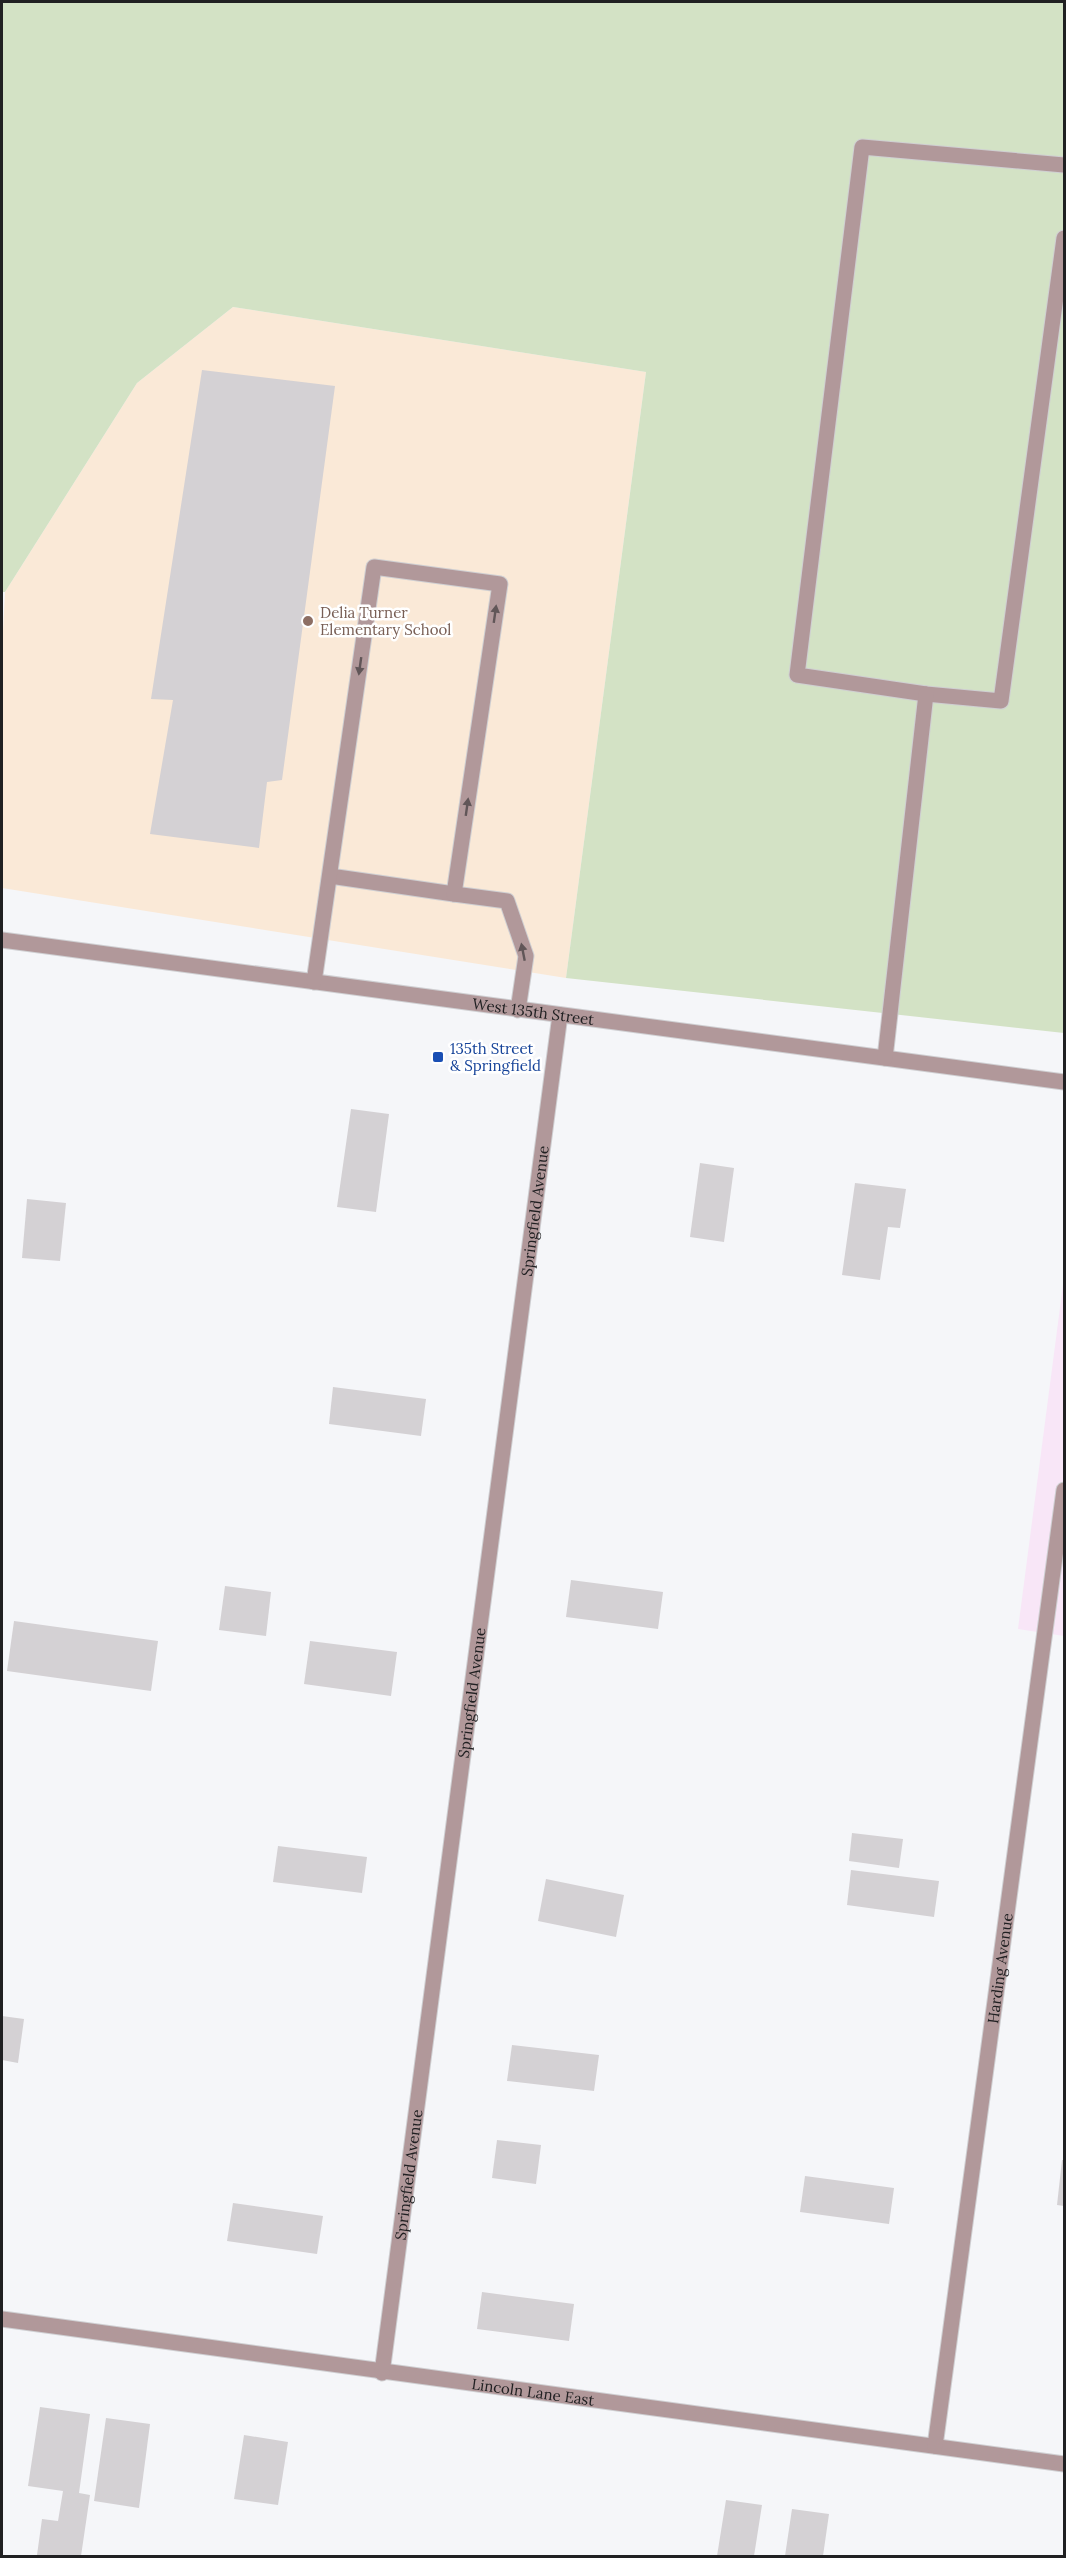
<svg xmlns="http://www.w3.org/2000/svg" width="1066" height="2558" font-family="Lora,serif">
<rect width="100%" height="100%" fill="#f5f6f9"/>
<!-- commercial -->
<polygon fill="#f8e6f7" points="1064,1277 1064,1636 1018,1629"/>
<!-- education -->
<polygon fill="#fae9d7" points="233,307 646,372 566,978 2,888 2,650 5,592 137,383"/>
<!-- green -->
<polygon fill="#d3e2c5" points="2,2 1064,2 1064,1033 566,978 646,372 233,307 137,383 5,592 2,592"/>
<!-- building -->
<g fill="#d4d1d4">
<polygon points="202,370 335,386 282,780 267,782 259,848 150,834 173,700 151,699"/>
<polygon points="351,1109 389,1114 376,1212 337,1207"/>
<polygon points="700,1163 734,1168 724,1242 690,1237"/>
<polygon points="855,1183 906,1189 900,1228 888,1227 880,1280 842,1275"/>
<polygon points="27,1199 66,1203 60,1261 22,1258"/>
<polygon points="333,1387 426,1399 421,1436 329,1424"/>
<polygon points="571,1580 663,1592 658,1629 566,1617"/>
<polygon points="225,1586 271,1592 266,1636 219,1630"/>
<polygon points="14,1621 158,1641 151,1691 7,1671"/>
<polygon points="310,1641 397,1652 391,1696 304,1684"/>
<polygon points="852,1833 903,1839 899,1868 849,1861"/>
<polygon points="278,1846 367,1857 362,1893 273,1882"/>
<polygon points="851,1870 939,1881 934,1917 847,1905"/>
<polygon points="546,1879 624,1895 616,1937 538,1921"/>
<polygon points="2,2016 24,2019 18,2063 2,2060"/>
<polygon points="512,2045 599,2055 594,2091 507,2081"/>
<polygon points="497,2140 541,2145 536,2184 492,2178"/>
<polygon points="1062,2160 1064,2160 1064,2206 1057,2205"/>
<polygon points="805,2176 894,2188 889,2224 800,2212"/>
<polygon points="233,2203 323,2216 317,2254 227,2241"/>
<polygon points="482,2292 574,2304 569,2341 477,2329"/>
<polygon points="40,2407 90,2414 79,2493 90,2495 81,2556 37,2555 42,2519 58,2521 63,2491 28,2486"/>
<polygon points="106,2418 150,2424 139,2508 94,2501"/>
<polygon points="244,2435 288,2442 278,2505 234,2499"/>
<polygon points="726,2500 762,2505 754,2556 717,2556"/>
<polygon points="792,2509 829,2514 823,2556 785,2556"/>
</g>
<g fill="none" stroke-linecap="round" stroke-linejoin="round">
<!-- minor casing -->
<g stroke="#cfcfd2" stroke-width="17">
<g id="minor">
<polyline points="1064,165 862,147 797,675 926,694 1001,701 1064,238"/>
<polyline points="330,876 454,894"/>
<path id="s1" d="M2,940L1064,1082"/>
<polyline points="314,982 374,567 500,584 454,894 507,901 526,956 518,1010"/>
<polyline points="885,1058 926,694"/>
<path id="s2" d="M2,2319L1064,2464"/>
<path id="s3" d="M382,2373L560,1015"/>
<path id="s4" d="M935,2446L1064,1490"/>
</g>
</g>
<!-- minor -->
<use href="#minor" stroke="#b1989a" stroke-width="15"/>
</g>
<!-- one-way arrows -->
<defs><path id="oneway-solid" d="M-6-.8H1V-3.2L6.5 0L1 3.2V.8H-6Z" transform="scale(1.5)"/></defs>
<g fill="#615658">
<use href="#oneway-solid" transform="translate(495 614) rotate(-82)"/>
<use href="#oneway-solid" transform="translate(360 666) rotate(98)"/>
<use href="#oneway-solid" transform="translate(467 807) rotate(-82)"/>
<use href="#oneway-solid" transform="translate(523 952) rotate(-101)"/>
</g>
<!-- markers -->
<circle fill="#8d6e63" stroke="#fff" stroke-width="2" cx="308" cy="621" r="6"/>
<rect fill="#1a4fb4" stroke="#fff" stroke-width="2" x="432" y="1051" width="12" height="12" rx="3"/>
<g text-anchor="middle" dominant-baseline="central" stroke-width="5" stroke-linejoin="round" paint-order="stroke">
<!-- education labels -->
<g font-size="15" fill="#785e54" stroke="#fff" text-anchor="start">
<text x="320" y="612">Delia Turner<tspan x="320" dy="17">Elementary School</tspan></text>
</g>
<!-- street labels -->
<g font-size="15" fill="#202022" stroke="#fff">
<text stroke="none"><textPath href="#s1" startOffset="536">West 135th Street</textPath></text>
<text stroke="none"><textPath href="#s3" startOffset="1172">Springfield Avenue</textPath></text>
<text stroke="none"><textPath href="#s3" startOffset="686">Springfield Avenue</textPath></text>
<text stroke="none"><textPath href="#s4" startOffset="482">Harding Avenue</textPath></text>
<text stroke="none"><textPath href="#s3" startOffset="200">Springfield Avenue</textPath></text>
<text stroke="none"><textPath href="#s2" startOffset="536">Lincoln Lane East</textPath></text>
</g>
<!-- transit labels -->
<g font-size="15" fill="#164399" stroke="#fff" text-anchor="start">
<text x="450" y="1048">135th Street<tspan x="450" dy="17">&amp; Springfield</tspan></text>
</g>
</g>
<!-- border -->
<rect width="1066" height="2558" fill="none" stroke="#202022" stroke-width="6"/>
</svg>
